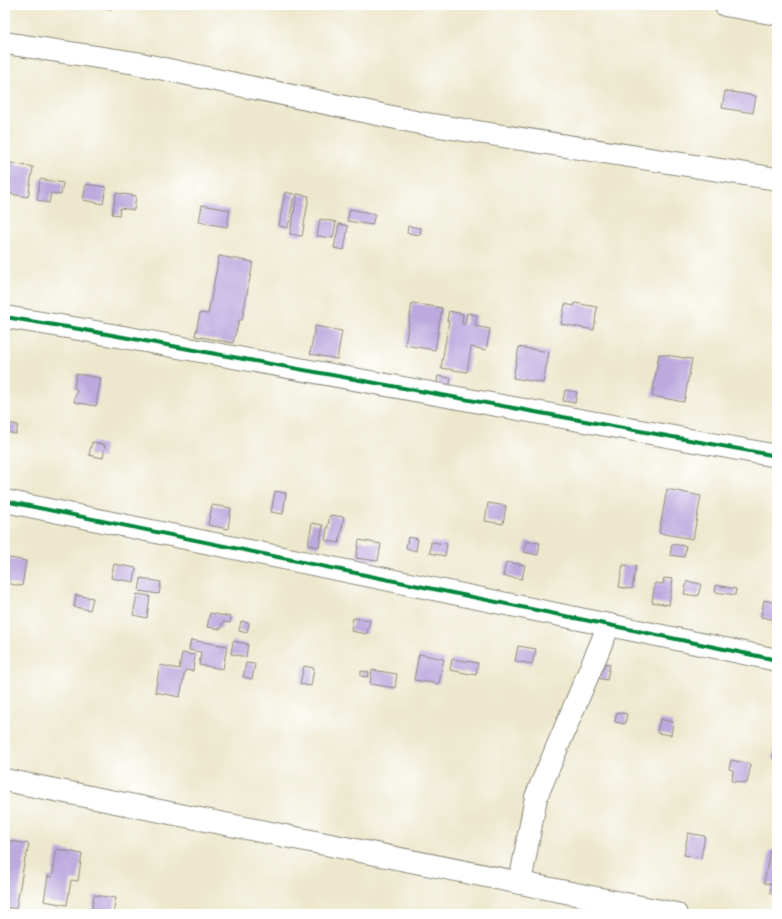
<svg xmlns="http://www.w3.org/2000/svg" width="782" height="919" font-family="Sriracha,sans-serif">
<rect width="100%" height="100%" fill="#fff"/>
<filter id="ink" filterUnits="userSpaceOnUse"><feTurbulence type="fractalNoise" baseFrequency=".025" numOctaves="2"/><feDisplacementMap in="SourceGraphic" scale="8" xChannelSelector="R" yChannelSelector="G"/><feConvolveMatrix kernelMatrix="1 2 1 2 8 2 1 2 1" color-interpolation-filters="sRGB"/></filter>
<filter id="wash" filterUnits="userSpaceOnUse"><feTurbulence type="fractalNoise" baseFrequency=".012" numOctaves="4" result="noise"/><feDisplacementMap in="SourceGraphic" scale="16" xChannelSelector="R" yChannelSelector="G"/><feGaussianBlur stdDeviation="0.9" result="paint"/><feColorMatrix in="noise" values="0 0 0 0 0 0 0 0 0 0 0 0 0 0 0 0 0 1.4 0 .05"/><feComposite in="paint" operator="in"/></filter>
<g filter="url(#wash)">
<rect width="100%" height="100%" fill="#ede8cd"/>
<g id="blocks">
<!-- building -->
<g fill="#bca9de">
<polygon points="96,5 112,5 111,9 96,6"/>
<polygon points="725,91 756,96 753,113 722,108"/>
<polygon points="10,163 33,167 28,197 5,193 5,187 6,187"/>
<polygon points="40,179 63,183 61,195 51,193 49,203 37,200"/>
<polygon points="86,184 106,187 103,204 83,200"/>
<polygon points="285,192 294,194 288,228 279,226"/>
<polygon points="116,193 136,196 134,210 120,208 119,215 112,214"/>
<polygon points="297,194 309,196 302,236 290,234"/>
<polygon points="202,205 230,210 227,227 199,222"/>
<polygon points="350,209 375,214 372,225 347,221"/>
<polygon points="320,219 336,222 333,238 317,236"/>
<polygon points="339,224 348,226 344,250 334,248"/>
<polygon points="408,226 421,228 420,235 407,233"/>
<polygon points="219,256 253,262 242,320 239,320 233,343 195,336 200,313 208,314"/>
<polygon points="412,303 442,308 435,350 405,345"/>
<polygon points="575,303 597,307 594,330 561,324 565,304 574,306"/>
<polygon points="449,311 463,314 462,324 465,324 467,313 477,315 475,326 490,329 486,350 471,347 467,372 441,368 449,321 447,321"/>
<polygon points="315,326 342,331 337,359 310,354"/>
<polygon points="519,347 549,352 543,383 513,378"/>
<polygon points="659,354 692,359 684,402 652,396"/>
<polygon points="76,374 101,378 96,406 74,402 77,389 74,388"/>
<polygon points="438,376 451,378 449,389 436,387"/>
<polygon points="565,390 577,392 575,403 563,401"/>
<polygon points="5,423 18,425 16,434 5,432"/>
<polygon points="92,442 105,445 103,458 89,455"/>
<polygon points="667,489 701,496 693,539 659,533"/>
<polygon points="275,491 286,493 283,514 271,512"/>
<polygon points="488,503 506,506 503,524 485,521"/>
<polygon points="212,505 231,508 228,529 208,525"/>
<polygon points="330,515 344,517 339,543 325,540"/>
<polygon points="312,523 323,525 319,547 308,545"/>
<polygon points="408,537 418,539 416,551 406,548"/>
<polygon points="359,540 381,544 378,561 356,558"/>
<polygon points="526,541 540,543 538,555 524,552"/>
<polygon points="431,542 447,544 445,556 430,553"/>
<polygon points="672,544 686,546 684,557 670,555"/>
<polygon points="5,557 26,561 22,586 5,583"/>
<polygon points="506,562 525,565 522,579 503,576"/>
<polygon points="114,564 136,568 134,582 111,578"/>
<polygon points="623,565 636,566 632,589 619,587"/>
<polygon points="141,578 161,582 159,594 139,591"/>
<polygon points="664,578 673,579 669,605 652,602 655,583 663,584"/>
<polygon points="687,581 701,584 698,596 684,594"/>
<polygon points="716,585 736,589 735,595 715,592"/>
<polygon points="137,594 150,596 147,618 133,615"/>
<polygon points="76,595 93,598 90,610 74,607"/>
<polygon points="764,600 777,603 777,614 776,620 761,617"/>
<polygon points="210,613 231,617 230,623 223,622 221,629 207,627"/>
<polygon points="353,618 370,620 367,634 351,631"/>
<polygon points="241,621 249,623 247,633 239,631"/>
<polygon points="191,640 227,646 223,669 199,665 201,652 189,650"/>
<polygon points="233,641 248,644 246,657 231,654"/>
<polygon points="518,646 536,649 532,664 515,661"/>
<polygon points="182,653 195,655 193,671 185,670 180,697 155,692 160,665 179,669"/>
<polygon points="419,654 444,659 439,684 414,680"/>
<polygon points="452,659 478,663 476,675 450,670"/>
<polygon points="595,662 610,664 607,680 592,677"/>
<polygon points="246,663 255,664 252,679 243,677"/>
<polygon points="304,666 314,668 311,686 300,684"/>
<polygon points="372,670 397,674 395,688 370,684"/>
<polygon points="361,671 369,672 368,677 361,676"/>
<polygon points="617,712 627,714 625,724 615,722"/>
<polygon points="660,719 673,722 671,735 657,733"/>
<polygon points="775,745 777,745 777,760 773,759"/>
<polygon points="731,760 751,764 747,783 732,781 733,770 729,769"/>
<polygon points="688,833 705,836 701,858 684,855"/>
<polygon points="5,840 29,844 26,858 25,858 16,909 5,907"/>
<polygon points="57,849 82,854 78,881 71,880 67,905 44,901 48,876 52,877"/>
<polygon points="770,850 777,851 777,894 770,893 772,884 764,883"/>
<polygon points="94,895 116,898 113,914 91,914"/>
</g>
</g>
</g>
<g filter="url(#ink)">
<use href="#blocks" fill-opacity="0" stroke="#8c8a7c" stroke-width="1"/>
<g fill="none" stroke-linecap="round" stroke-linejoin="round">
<!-- minor casing -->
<g stroke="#8c8a7c" stroke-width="24">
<g id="minor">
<polyline points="725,5 777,14"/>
<polyline points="5,43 136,63 420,123 777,179"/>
<polyline points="5,317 79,329 777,456"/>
<polyline points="5,501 609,625 777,660"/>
<polyline points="5,780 676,914"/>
<polyline points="520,883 536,797 609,625"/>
</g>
</g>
<!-- minor -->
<use href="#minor" stroke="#fff" stroke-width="22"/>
<!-- cycleway casing -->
<g stroke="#fff" stroke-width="6">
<g id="cycleway">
<polyline points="5,317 79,329 777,456"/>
<polyline points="5,501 609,625 777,660"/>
</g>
</g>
<!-- cycleway -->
<use href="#cycleway" stroke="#00873e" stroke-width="4"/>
</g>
</g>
<!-- margin -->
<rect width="782" height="919" fill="none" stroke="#fff" stroke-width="20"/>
</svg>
